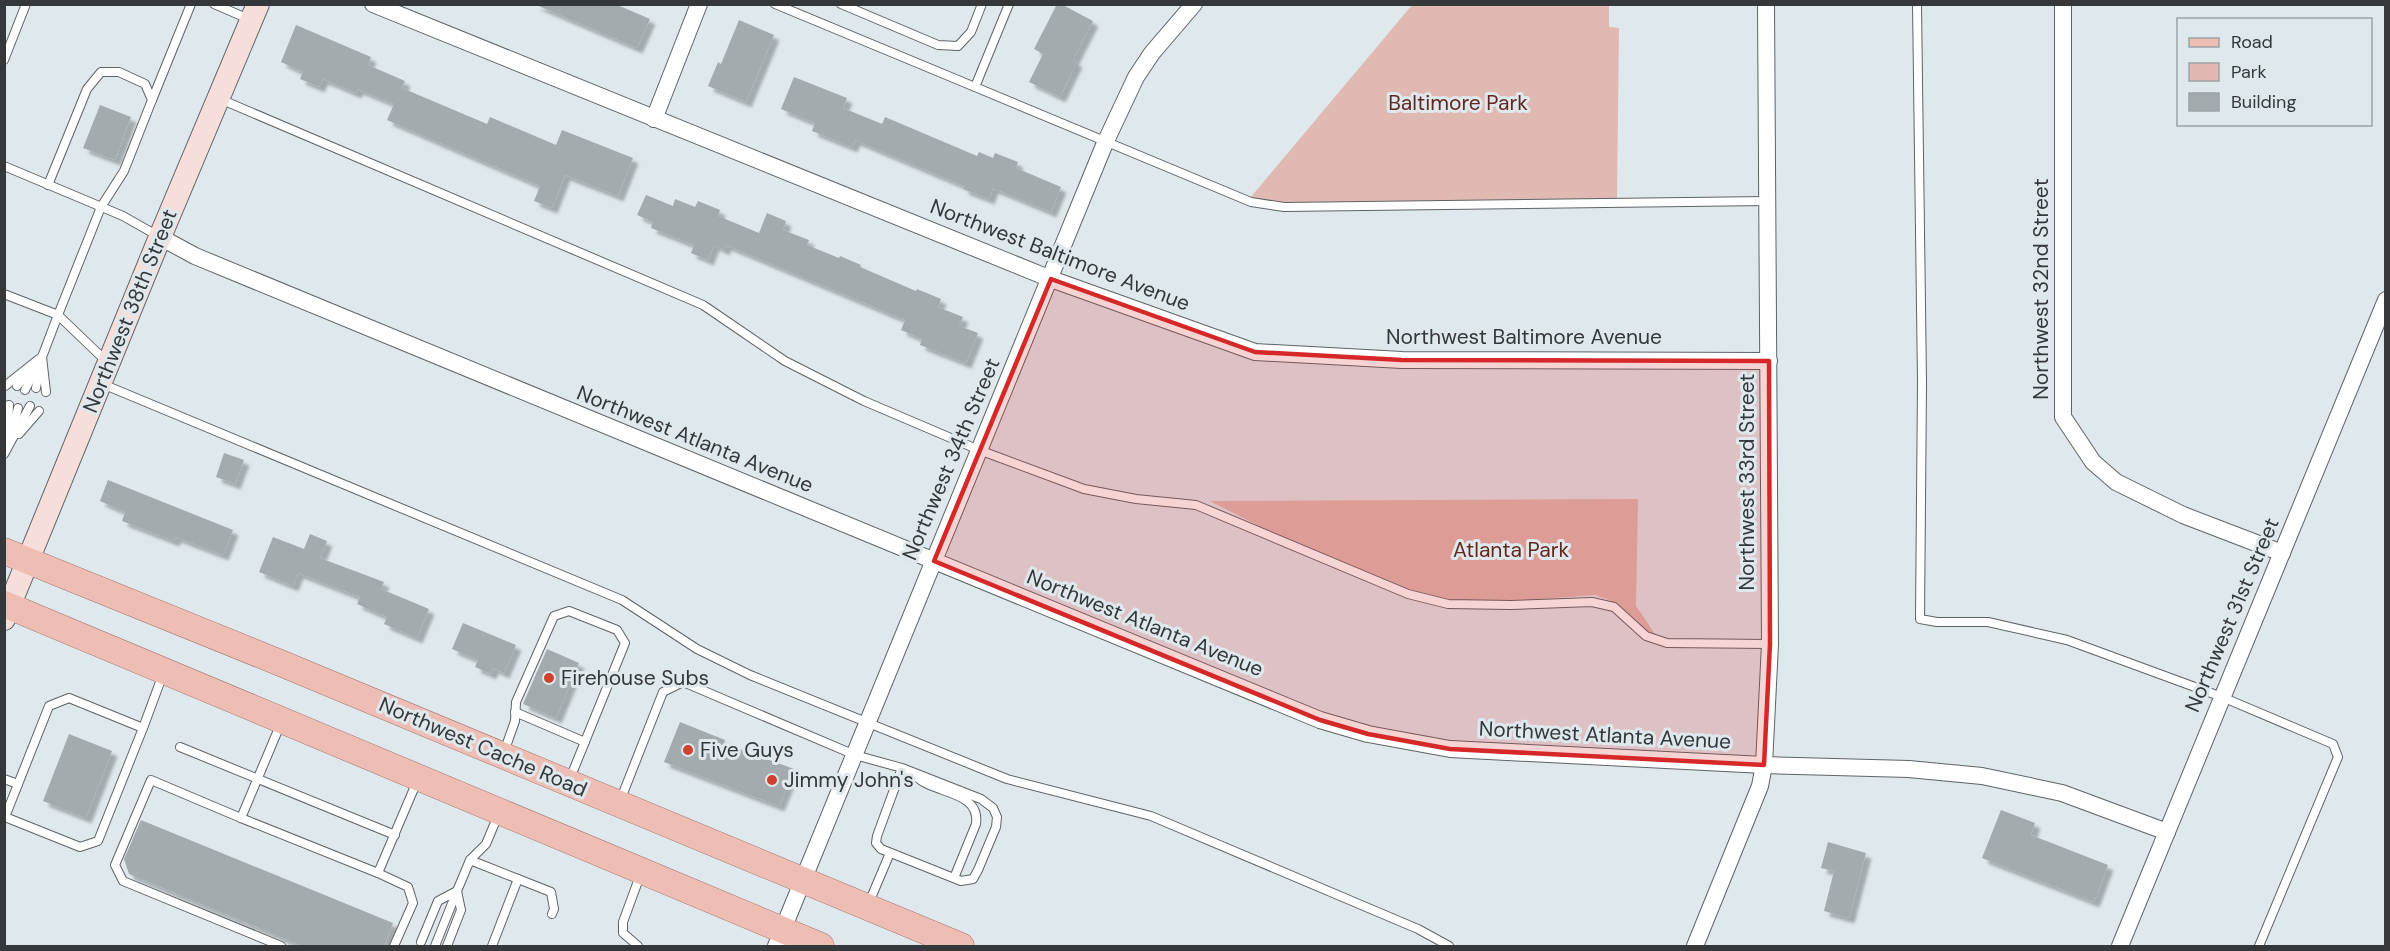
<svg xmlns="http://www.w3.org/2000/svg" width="2390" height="951" font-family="'DM Sans',sans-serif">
<defs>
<filter id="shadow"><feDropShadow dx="5.5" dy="5.5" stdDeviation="1.5" flood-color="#0004"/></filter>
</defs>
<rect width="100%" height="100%" fill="#dfe8ec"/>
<!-- green -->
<g fill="#e0b9b2">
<polygon points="1412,5 1609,5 1609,27 1619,28 1617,200 1286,204 1250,198"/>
<polygon points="1638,499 1636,606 1655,634 1648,632 1617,603 1595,595 1512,601 1449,601 1410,592 1279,536 1210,501"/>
</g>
<!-- building -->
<g fill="#a3abaf" filter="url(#shadow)">
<polygon points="534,4 615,4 650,19 637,48"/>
<polygon points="1057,4 1061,4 1093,21 1073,60 1077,62 1060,97 1029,82 1043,54 1034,49"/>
<polygon points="739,20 774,35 746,102 708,86 718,62 721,64"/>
<polygon points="296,25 371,57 368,65 405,81 402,88 487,124 490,117 556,145 562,130 633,158 618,196 565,175 552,208 534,201 540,186 387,120 394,104 358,89 356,93 323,79 319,87 300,79 303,72 281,62"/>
<polygon points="794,77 847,98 843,108 882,124 885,117 977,156 979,152 993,158 995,153 1018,162 1016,168 1061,187 1051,212 993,188 989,199 963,189 964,186 855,140 852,147 812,131 815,123 781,109"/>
<polygon points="100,105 131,117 115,160 83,148"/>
<polygon points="646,195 673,206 675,199 695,207 698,201 720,210 718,216 759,233 767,213 786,221 783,230 809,240 807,245 839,258 840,256 861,265 860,267 916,291 917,289 941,299 938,307 963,317 959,326 978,333 966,363 920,345 922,339 901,330 905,320 726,245 724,250 714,245 708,260 691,253 694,245 651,228 653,222 637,215"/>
<polygon points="224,453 244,460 235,484 216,477"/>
<polygon points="108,480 233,530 223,555 176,537 174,541 122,521 125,512 100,501"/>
<polygon points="310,534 327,541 320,558 384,582 381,589 429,609 417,638 384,624 387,617 357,604 360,597 298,573 293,586 259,572 273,537 304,549"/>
<polygon points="463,623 516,645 504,673 493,668 491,674 475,667 478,660 452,649"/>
<polygon points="547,649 579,663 556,718 523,704"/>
<polygon points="680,722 725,740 724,743 794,769 779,806 664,762"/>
<polygon points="69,734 112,751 86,818 43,801"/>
<polygon points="2001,810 2035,823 2031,835 2108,865 2094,902 1982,858"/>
<polygon points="141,820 393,923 384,946 302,946 129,874 124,859"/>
<polygon points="1828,842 1866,853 1849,918 1824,911 1834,871 1821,868"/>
</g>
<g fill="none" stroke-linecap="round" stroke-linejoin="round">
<!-- lane casing -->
<g stroke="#5d6468" stroke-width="10">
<g id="lane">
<polyline points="214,4 251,20"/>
<polyline points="775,4 975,87 1009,4"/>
<polyline points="841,4 938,45 958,46 971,32 982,4"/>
<polyline points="1917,4 1922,382 1920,619 1937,622 1988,622 2067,640 2222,697 2333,744 2338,757 2259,946"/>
<polyline points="4,60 26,4"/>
<polyline points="975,87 1251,202 1284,207 1768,201"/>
<polyline points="220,99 703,305 785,361 864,401 979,450 1084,489 1136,499 1196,505 1408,594 1448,604 1511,605 1592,602 1614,607 1646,636 1667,643 1770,644"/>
<polyline points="152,100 191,4"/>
<polyline points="4,166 123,216 160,237"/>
<polyline points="4,294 58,315 101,207 124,171 152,100 145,84 119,72 101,72 87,89 48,185"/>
<polyline points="42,357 46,392"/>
<polyline points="100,383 622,600 697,649 750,675 1007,779 1151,816 1418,929 1449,946"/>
<polyline points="5,386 39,359"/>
<polyline points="17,386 28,373"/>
<polyline points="36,388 40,366"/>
<polyline points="25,390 42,357 58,315 108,363"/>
<polyline points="12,431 18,408"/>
<polyline points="19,434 39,411"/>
<polyline points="7,445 9,405"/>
<polyline points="4,454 30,406"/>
<polygon points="69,698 143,728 98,841 80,847 5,817 49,706"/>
<polyline points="515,712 585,742"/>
<polyline points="281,723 241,818 378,873 418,779"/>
<polyline points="143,728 163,674"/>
<polyline points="180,747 395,835"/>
<polyline points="504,752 515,721 516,702 554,616 569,611 617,630 625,643 569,781"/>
<path d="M914,774C930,795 981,789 976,824L954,878"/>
<polyline points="4,779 18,784"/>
<polyline points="620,801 663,692 683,682 855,755 902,768 981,799 993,808 997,817 996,827 978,870 973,879 961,881 881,849 876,843 877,836 902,768"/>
<polyline points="241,818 151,780 115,865 123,881 281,946"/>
<polyline points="470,860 518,879 492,946"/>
<polyline points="378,873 408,887 413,903 394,946"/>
<polyline points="518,879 551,892 554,909 552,914"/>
<polyline points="868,905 890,853"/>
<polyline points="421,942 438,901 457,891 470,860 486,844 499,813"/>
<polyline points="435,946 457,891"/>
<polyline points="447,946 461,910 457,891"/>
<polyline points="638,946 623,933 623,922 641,873"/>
</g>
</g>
<!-- street casing -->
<g stroke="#5d6468" stroke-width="18">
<g id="street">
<polyline points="373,4 1051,279 1255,352 1402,360 1769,361"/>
<polyline points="2063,4 2063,417 2093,462 2116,482 2183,515 2282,553"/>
<polyline points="654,119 699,4"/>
<polyline points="160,237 195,256 1320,720 1368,734 1450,749 1764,765 1909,769 1982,776 2062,793 2167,832"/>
<polyline points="776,946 1105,143 1136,77 1152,53 1194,4"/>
<polyline points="1695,946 1760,786 1764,765 1770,644 1766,4"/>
<polyline points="2120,946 2386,300"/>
</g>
</g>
<!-- secondary casing -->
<g stroke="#5d6468" stroke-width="24">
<polyline id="secondary" points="4,619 160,237 258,4"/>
</g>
<!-- primary casing -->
<g stroke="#a67269" stroke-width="27">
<g id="primary">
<polyline points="4,551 278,662 961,946"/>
<polyline points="4,604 821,946"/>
</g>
</g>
<!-- lane -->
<use href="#lane" stroke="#fff" stroke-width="8"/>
<!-- street -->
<use href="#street" stroke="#fff" stroke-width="16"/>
<!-- secondary -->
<use href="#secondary" stroke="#f7deda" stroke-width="22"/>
<!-- primary -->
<use href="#primary" stroke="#eebeb5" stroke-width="26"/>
</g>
<!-- marked area -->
<path fill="#d62828" fill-opacity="0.2" stroke="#d62828" stroke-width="4.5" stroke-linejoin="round" d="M1051,279L1255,352L1402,360L1769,361L1770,644L1764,765L1450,749L1368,734L1320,720L934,561Z"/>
<!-- markers -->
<g fill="#cd412f" stroke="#dfe8ec" stroke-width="2">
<circle cx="549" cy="678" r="6"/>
<circle cx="688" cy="750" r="6"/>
<circle cx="772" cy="780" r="6"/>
</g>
<g text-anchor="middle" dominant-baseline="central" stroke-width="6" stroke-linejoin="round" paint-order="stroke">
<!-- park labels -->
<g font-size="21" fill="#64271e" stroke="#dfe8ec">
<text x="1458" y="103">Baltimore Park</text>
<text x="1511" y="550">Atlanta Park</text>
</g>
<!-- street labels -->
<g font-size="21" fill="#35383a" stroke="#dfe8ec">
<text transform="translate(1060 255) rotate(21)">Northwest Baltimore Avenue</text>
<text transform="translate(2041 289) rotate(-90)">Northwest 32nd Street</text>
<text transform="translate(130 311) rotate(-68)">Northwest 38th Street</text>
<text x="1524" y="337">Northwest Baltimore Avenue</text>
<text transform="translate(695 439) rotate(22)">Northwest Atlanta Avenue</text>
<text transform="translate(951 459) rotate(-67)">Northwest 34th Street</text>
<text transform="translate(1747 482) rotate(-90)">Northwest 33rd Street</text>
<text transform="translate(2232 615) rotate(-67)">Northwest 31st Street</text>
<text transform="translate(1145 623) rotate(22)">Northwest Atlanta Avenue</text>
<text transform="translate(1605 735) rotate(3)">Northwest Atlanta Avenue</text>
<text transform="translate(483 747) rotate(23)">Northwest Cache Road</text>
</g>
<!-- poi labels -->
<g font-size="21" fill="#35383a" stroke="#dfe8ec" text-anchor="start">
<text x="561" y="678">Firehouse Subs</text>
<text x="700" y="750">Five Guys</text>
<text x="784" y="780">Jimmy John's</text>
</g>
</g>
<!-- border -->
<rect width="2390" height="951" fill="none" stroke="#35383a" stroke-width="12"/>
<!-- legend -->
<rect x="2177" y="18" width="195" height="108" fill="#dfe8ec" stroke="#9ba2a5" stroke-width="1.5"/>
<rect x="2189" y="38" width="30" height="9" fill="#eebeb5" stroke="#9ba2a5" stroke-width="1.5"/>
<text x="2231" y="48" font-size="18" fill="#35383a">Road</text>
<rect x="2189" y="63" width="30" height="18" fill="#e0b9b2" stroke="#9ba2a5" stroke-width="1.5"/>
<text x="2231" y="78" font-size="18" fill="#35383a">Park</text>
<rect x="2189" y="93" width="30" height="18" fill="#a3abaf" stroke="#9ba2a5" stroke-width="1.5"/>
<text x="2231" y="108" font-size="18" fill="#35383a">Building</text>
</svg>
